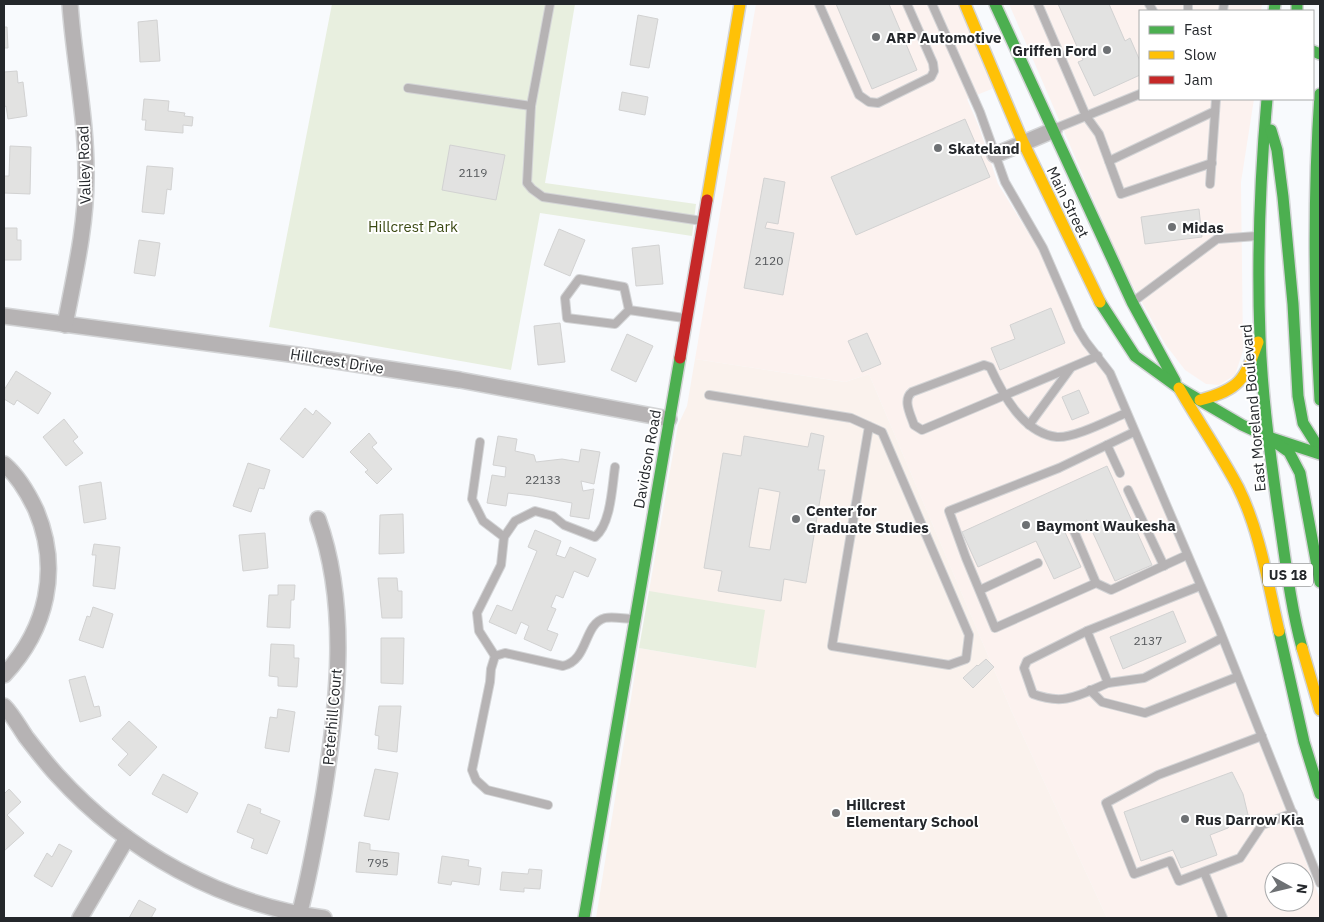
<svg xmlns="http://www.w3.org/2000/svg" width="1324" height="922" font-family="'IBM Plex Sans',sans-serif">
<rect width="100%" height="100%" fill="#f8fafd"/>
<!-- commercial -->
<g fill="#fcf2ef" fill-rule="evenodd">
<path d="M756,4H958L994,88L967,99L979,127L998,184L1041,253L1074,333L1106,375L1207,612L1296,835L1320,899V918H1107L1012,712L869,374L845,382L695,359ZM1274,872H1304V902H1274Z"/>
<polygon points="1009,4 1262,4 1261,11 1140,11 1140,99 1254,99 1241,182 1243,351 1235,375 1219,385 1206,384 1185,370 1165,344 1123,268"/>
</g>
<!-- education -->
<polygon fill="#faf2ed" points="695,359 845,382 869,374 1012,712 1107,918 596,918 639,648 755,668 649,591 678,425 687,406"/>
<!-- green -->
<g fill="#e8efdf">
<polygon points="332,4 575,4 545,183 696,204 692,236 540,213 511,370 269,327"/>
<polygon points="649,591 765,610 756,668 639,648"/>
</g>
<!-- building -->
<g fill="#e2e2e1" stroke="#d2d2d2" fill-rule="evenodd">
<polygon points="836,4 889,4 917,70 872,89"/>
<polygon points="1058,4 1109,4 1125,41 1130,38 1140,61 1140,75 1094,96 1078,62 1083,60"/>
<polygon points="638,15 658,19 649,68 630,65"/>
<polygon points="157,20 160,61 140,62 138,22"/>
<polygon points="4,27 7,27 8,48 4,48"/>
<polygon points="17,71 18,83 23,82 27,116 8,119 6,106 4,107 4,72"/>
<polygon points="622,92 648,97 645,115 619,110"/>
<polygon points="144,99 169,101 168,111 185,113 184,116 193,117 192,126 183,125 183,133 145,130 146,120 142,120"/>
<polygon points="965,119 990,177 856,235 831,177"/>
<polygon points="450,145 505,155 496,200 442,190"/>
<polygon points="10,146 31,147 30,194 4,193 4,176 9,176"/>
<polygon points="147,166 173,168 171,190 167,189 164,214 142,212"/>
<polygon points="764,178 785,182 778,224 767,222 765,228 794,233 783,295 744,288"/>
<polygon points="1199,209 1202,237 1145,244 1141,217"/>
<polygon points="4,228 17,228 17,240 21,240 21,260 4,260"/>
<polygon points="559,229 585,240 570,276 544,265"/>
<polygon points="139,240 160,243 155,276 134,273"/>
<polygon points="659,245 663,284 636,286 632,248"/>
<polygon points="1051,308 1065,343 1000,370 991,348 1015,339 1010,325"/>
<polygon points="560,323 565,362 538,365 534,326"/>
<polygon points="867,333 881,364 862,372 848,341"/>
<polygon points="627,334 653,346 636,382 611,370"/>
<polygon points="16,371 51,393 38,414 17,400 14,405 4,399 4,390"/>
<polygon points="1079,390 1089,413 1072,420 1062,397"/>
<polygon points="305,408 313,415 316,410 331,423 303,458 280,439"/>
<polygon points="64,419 78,437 73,441 83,453 66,466 43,437"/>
<polygon points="369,433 377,443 372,447 392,469 377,484 365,472 368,470 350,452"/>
<path d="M811,433L824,436L818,470H825L806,583L784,579L781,601L718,591L722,571L704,568L723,453L741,456L744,436L808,447ZM759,488L780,492L770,550L749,547Z"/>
<polygon points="498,436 517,439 515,451 534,455 536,462 562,459 579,462 581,449 600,452 594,484 581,481 583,491 594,489 589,519 570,516 572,503 533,496 508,493 506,506 487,503 492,475 505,477 506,467 493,465"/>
<polygon points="248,463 270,470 264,489 259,488 251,512 233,506"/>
<polygon points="1107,466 1152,565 1115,581 1087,520 1064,530 1081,567 1054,579 1036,541 978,567 962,532"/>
<polygon points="101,482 106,519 84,523 79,486"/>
<polygon points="403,514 404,553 379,554 380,515"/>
<polygon points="535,530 561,541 556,555 565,558 570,547 596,559 588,577 574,571 563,598 556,595 551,607 556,609 547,630 558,634 551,651 524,639 529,626 521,622 516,634 489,622 497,605 512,611 537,551 528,547"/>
<polygon points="265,533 268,568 243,571 239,535"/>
<polygon points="94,544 120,547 115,589 93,586 96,555 92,555"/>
<polygon points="378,578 397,578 398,591 402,591 402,618 382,618"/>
<polygon points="278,585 295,585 294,600 291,600 290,628 267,627 269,595 278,595"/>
<polygon points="93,607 113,614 103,648 79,640 87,616 90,617"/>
<polygon points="1173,611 1186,642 1123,669 1110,637"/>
<polygon points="381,638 404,638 403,684 381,683"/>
<polygon points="271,644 294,645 294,658 299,658 297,687 278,686 278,677 269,676"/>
<polygon points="986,659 994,667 973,688 963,678 977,665 978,666"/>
<polygon points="85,676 94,707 99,706 101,716 80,722 69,680"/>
<polygon points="379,706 401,706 397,752 378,749 379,736 375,735"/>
<polygon points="278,709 295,712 289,752 265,748 270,717 277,718"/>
<polygon points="129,721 157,747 130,776 118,765 128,754 112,739"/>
<polygon points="375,769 398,773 389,820 364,816"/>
<polygon points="1232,772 1243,794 1249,819 1233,823 1228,828 1210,835 1217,855 1181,868 1173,850 1141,861 1124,812"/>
<polygon points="163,774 198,793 187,813 152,794"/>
<polygon points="9,789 21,802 7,815 24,833 4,851 4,794"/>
<polygon points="248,804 261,809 260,813 280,821 267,854 251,848 254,839 237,832"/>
<polygon points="359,842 370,844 370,850 399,853 397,875 356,872"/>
<polygon points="59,844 72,851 52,887 34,876 47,853 52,857"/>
<polygon points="442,856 469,860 468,866 481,868 479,885 452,881 451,885 438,883"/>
<polygon points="529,869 542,870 540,889 524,888 524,892 500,890 502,872 528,874"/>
<polygon points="139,900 156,909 151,918 129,918"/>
</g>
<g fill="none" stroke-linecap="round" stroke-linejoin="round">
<!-- lane casing -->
<g stroke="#d3d4d6" stroke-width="10">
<g id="lane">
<polyline points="550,4 531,106 527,183 532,189 543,197 702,221"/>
<polyline points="819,4 859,95 869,102 878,103 931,77 934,71 933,63 907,4"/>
<polyline points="932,4 980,112 1005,182 1043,248 1078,329 1086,342 1110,373 1218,626 1320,883"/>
<polyline points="1038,4 1086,116 1099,134 1121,194 1212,163"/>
<polyline points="1149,4 1153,11"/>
<polyline points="1188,11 1188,4"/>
<polyline points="1223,11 1224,4"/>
<polyline points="408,88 531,106"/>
<polyline points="1054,129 1140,94"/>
<polyline points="1109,161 1215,111"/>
<polyline points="1210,184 1216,99"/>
<polyline points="1134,301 1217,239 1257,236"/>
<polyline points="629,310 624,287 579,279 565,298 567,318 615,324 629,310 684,318"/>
<path d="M1098,356L922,430L914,425C911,415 902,400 912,392L984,365L990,367C1003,395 1023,433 1057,437C1075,438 1109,420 1126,413"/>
<polyline points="709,395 851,418 882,432 969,635 966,659 949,665 832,646 869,426"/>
<polyline points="1029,425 1070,369"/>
<polyline points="1134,432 1059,468 949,511 966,558 995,628 1096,583 1111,590 1187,555"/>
<polyline points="480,442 472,499 483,521 504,537 501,565 477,613 479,631 495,656"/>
<polyline points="1107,445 1120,473"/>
<polyline points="1128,490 1164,566"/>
<polyline points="1074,531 1096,583"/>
<path d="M504,537L515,521L535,511L553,516L564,525L595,537C611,524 612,487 615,467"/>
<polyline points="1200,586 1087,631 1108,683 1144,678 1222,638"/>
<polyline points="980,590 1038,563"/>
<path d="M1087,631L1027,661L1024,668L1033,694C1065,706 1079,695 1108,683"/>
<polyline points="1090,690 1102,702 1145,713 1237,677"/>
<polyline points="1262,736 1158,775 1106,803 1134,874 1170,861 1179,881 1240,858 1262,825 1293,813"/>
<path d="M548,805L487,790L476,780L472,770L490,682L491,669L495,656L505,653L563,666C589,660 583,624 605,618C613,616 625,619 633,619"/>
<polyline points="1204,872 1223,918"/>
</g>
</g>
<!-- street casing -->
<g stroke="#d3d4d6" stroke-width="18">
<g id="street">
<polyline points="995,155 1054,130"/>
<polyline points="4,316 297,355 460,380 669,419"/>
<path d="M65,325C74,277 86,228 86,178C87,120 74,62 70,4"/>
<path d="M4,464C18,476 28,493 36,510C61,569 47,629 4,675"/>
<path d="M4,706C13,715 19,727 26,737C36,750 46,763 57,775C127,852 221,904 324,918"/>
<path d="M299,915C310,875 317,833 324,792C338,703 349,605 318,519"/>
<polyline points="80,918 127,838"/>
</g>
</g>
<!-- fast casing -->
<g stroke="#d3d4d6" stroke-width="14">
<g id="fast">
<polyline points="995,4 1132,302 1175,381"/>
<polyline points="1297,4 1297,11"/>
<polyline points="1274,11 1275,4"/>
<polyline points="1313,51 1320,54"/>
<path d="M1320,94C1313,196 1314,298 1320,400"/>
<path d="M1267,99C1260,178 1257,258 1260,337C1262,395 1270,453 1278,510C1285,556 1290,604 1302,648"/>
<polyline points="1271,130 1277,150 1283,197 1293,304 1298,396 1303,423 1320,450"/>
<polyline points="1100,302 1135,356 1179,388 1242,425 1268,437 1320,454"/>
<polyline points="1268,437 1289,452 1300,473 1320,582"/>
<polyline points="1279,631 1304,742 1320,794"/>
<polyline points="584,918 680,358"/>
</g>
</g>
<!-- slow casing -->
<g stroke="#d3d4d6" stroke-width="14">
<g id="slow">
<polyline points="965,4 1023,142 1100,302"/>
<polyline points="707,200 740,4"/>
<path d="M1179,388C1198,421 1220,453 1238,487C1260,531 1268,584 1279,631"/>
<path d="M1200,400C1241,389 1244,380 1258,342"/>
<polyline points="1302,648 1320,710"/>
</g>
</g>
<!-- jam casing -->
<g stroke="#d3d4d6" stroke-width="14">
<polyline id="jam" points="680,358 707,200"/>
</g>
<!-- lane -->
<use href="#lane" stroke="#b6b3b4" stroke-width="8"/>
<!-- street -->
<use href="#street" stroke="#b6b3b4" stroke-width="15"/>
<!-- fast -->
<use href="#fast" stroke="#4caf50" stroke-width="11"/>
<!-- slow -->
<use href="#slow" stroke="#ffc107" stroke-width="11"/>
<!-- jam -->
<use href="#jam" stroke="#c62828" stroke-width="11"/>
</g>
<!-- markers -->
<g fill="#6e7174" stroke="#fff" stroke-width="2">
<circle cx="876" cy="37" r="5"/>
<circle cx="1107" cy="50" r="5"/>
<circle cx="938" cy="148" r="5"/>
<circle cx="1172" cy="227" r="5"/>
<circle cx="796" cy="519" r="5"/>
<circle cx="1026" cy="525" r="5"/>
<circle cx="836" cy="813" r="5"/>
<circle cx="1185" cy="819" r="5"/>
</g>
<g text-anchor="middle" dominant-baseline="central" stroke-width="4" stroke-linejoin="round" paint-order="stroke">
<!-- number labels -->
<g font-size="12" fill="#54575a">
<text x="473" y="172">2119</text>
<text x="769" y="260">2120</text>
<text x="543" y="479">22133</text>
<text x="1148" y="640">2137</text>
<text x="378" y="862">795</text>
</g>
<!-- shield labels -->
<rect fill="#fff" stroke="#66686b" stroke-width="1" x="1263" y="563.5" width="50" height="23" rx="4"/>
<g font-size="14" font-weight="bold" fill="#24272b">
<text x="1288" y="575">US 18</text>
</g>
<!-- poi labels -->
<g font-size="15" font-weight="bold" fill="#24272b" stroke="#fff" text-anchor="start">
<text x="886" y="37">ARP Automotive</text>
<text x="1097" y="50" text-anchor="end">Griffen Ford</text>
<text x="948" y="148">Skateland</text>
<text x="1182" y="227">Midas</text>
<text x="806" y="510">Center for<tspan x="806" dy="17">Graduate Studies</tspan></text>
<text x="1036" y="525">Baymont Waukesha</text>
<text x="846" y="804">Hillcrest<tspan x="846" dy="17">Elementary School</tspan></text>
<text x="1195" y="819">Rus Darrow Kia</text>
</g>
<!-- street labels -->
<g font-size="15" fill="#24272b" stroke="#fff">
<text transform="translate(84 165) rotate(-92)">Valley Road</text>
<text transform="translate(1068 202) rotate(64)">Main Street</text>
<text transform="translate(337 361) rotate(9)">Hillcrest Drive</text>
<text transform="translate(1253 408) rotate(-95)">East Moreland Boulevard</text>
<text transform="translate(647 459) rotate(-80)">Davidson Road</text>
<text transform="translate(332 717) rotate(-85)">Peterhill Court</text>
</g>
<!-- park labels -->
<g font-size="15" fill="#3c4a14" stroke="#fff">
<text x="413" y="226">Hillcrest Park</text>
</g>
</g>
<!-- border -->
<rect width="1324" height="922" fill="none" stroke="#24272b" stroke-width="10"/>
<!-- legend -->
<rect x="1139" y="10" width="175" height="90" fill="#ffffff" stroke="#a7a9aa"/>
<rect x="1149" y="26" width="25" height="8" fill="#4caf50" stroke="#a7a9aa"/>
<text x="1184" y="35" font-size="15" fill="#24272b">Fast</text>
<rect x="1149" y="51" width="25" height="8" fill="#ffc107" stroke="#a7a9aa"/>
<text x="1184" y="60" font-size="15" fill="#24272b">Slow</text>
<rect x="1149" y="76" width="25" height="8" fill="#c62828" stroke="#a7a9aa"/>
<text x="1184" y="85" font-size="15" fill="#24272b">Jam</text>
<!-- north arrow -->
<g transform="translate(1289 887) rotate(98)"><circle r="24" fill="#ffffff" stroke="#a7a9aa"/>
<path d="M0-4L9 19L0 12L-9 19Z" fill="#6e7174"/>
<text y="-8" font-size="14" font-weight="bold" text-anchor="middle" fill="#24272b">N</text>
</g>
</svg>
